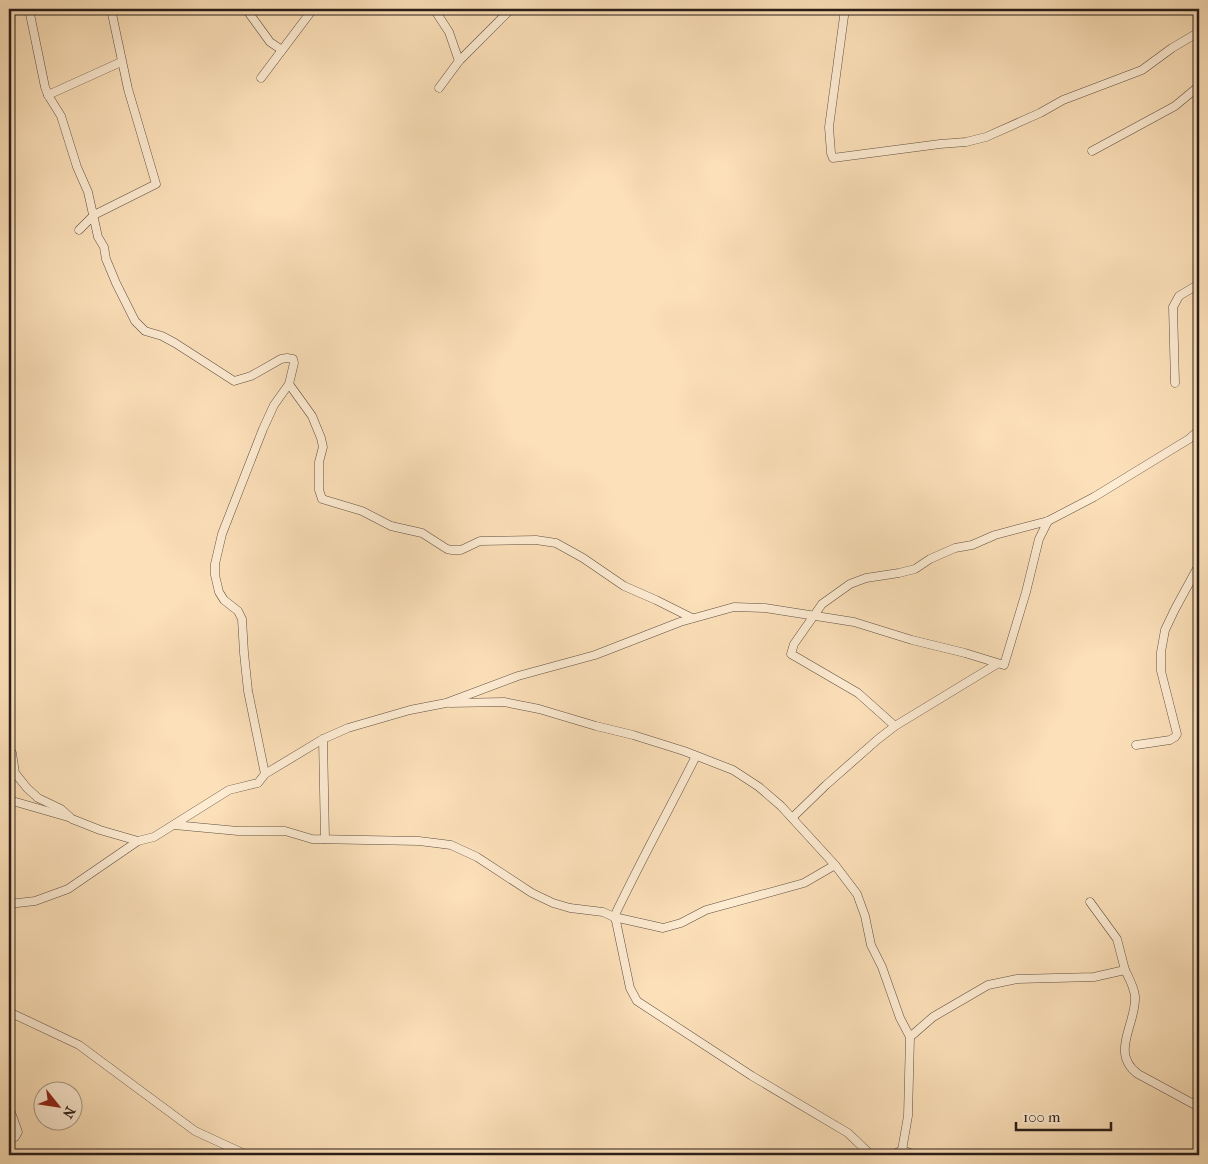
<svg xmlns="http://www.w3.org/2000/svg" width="1208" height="1164" font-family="'IM FELL French Canon',serif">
<rect width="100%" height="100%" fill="#fce0b9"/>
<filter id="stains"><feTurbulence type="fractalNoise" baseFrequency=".004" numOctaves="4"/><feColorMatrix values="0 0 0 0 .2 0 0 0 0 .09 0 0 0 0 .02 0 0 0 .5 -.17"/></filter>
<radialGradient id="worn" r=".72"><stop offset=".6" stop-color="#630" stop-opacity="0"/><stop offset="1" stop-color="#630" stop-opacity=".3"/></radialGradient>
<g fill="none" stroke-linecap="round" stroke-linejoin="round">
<!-- minor casing -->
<g stroke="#5e4e40" stroke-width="9">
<g id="minor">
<polyline points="29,9 45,87 48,95 61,116 77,167 88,192 98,237 104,247 106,259 116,283 135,321 145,331 162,336 175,343 234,381 251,376 281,359 287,358 293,359 294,363 289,384 312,416 321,438 323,447 319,462 319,490 322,499 362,511 391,526 422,533 447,549 452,550 461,550 480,541 536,540 556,543 583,558 624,586 656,600 692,618"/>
<polyline points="246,9 270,42 282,50"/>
<polyline points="434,9 449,32 459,61"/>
<polyline points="783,9 790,9"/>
<polyline points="845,9 829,127 831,153 833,158 940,144 966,142 986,137 1040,113 1063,100 1142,70 1172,48 1199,32"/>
<polyline points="261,78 313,9"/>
<polyline points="439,88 459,61 511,9"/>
<polyline points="48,95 121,62"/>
<polyline points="1092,151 1175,106 1199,86"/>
<polyline points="79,230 94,215 156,184 128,89 111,9"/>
<polyline points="1175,383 1173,307 1179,296 1199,284"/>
<polyline points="450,703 504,702 539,709 596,726 633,735 684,751 733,770 759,787 781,806 835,865 857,894 865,916 871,945 882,967 900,1018 910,1037 908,1116 902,1150 915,1155"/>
<polyline points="895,726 858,693 791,654 794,644 822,604 850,584 866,578 899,573 915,569 930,559 955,548 972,545 995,535 1048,521 1094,497 1189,439 1199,430"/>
<polyline points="323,739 325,839"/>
<polyline points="1136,745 1170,740 1175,737 1177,734 1161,671 1161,652 1165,630 1175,609 1199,565"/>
<polyline points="9,747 12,753 15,773 27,788 38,798 61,809 72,819 100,830 138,841 154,837 229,790 258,783 265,774 323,739 348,728 410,710 446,703 518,676 595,655 680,622 734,607 765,608 854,622 912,640 965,653 1004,665 1026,592 1039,539 1048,521"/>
<path d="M696,756C669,810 640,862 614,917L663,928L681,923L706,910L804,883L835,865"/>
<polyline points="265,774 248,691 244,653 242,619 238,611 224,600 219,592 215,575 215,564 222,534 263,429 274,405 289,384"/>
<polyline points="9,800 68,817"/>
<polyline points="792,818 826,785 877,740 895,726 997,664"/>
<polyline points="174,825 238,831 285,831 312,839 419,841 451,845 477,857 532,893 553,903 570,908 603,912 614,917 616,921 630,988 637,1001 752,1076 848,1133 871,1155"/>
<polyline points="9,904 35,901 68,889 138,841"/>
<path d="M1125,970C1129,978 1134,987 1135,996C1137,1023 1109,1053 1138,1074L1199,1107"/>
<polyline points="9,1012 79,1045 195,1131 247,1155"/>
<polyline points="910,1037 933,1017 988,985 1017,979 1094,977 1125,970 1117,939 1090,902"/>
<polyline points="9,1107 18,1132 15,1137 9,1135"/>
<polyline points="893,1155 902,1150"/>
</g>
</g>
<!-- minor -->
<use href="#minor" stroke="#fdebd2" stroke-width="8"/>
</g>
<!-- margin -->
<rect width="1208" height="1164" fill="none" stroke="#fce0b9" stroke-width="30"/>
<rect x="10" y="10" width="1188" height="1144" fill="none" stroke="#291d18" stroke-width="2.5"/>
<rect x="15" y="15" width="1178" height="1134" fill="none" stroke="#291d18"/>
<!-- north arrow -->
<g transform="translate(58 1106) rotate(120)"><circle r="24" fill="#fdebd2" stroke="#a89988"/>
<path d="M0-4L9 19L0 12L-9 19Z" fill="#8f2418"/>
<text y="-8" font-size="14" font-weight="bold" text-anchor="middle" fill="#291d18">N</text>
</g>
<!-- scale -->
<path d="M1016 1122v8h95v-8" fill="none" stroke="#291d18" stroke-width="2.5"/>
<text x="1023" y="1122" font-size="15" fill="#291d18" stroke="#fdebd2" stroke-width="4" paint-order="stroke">100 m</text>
<rect width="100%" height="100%" filter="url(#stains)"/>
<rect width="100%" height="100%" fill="url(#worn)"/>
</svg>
